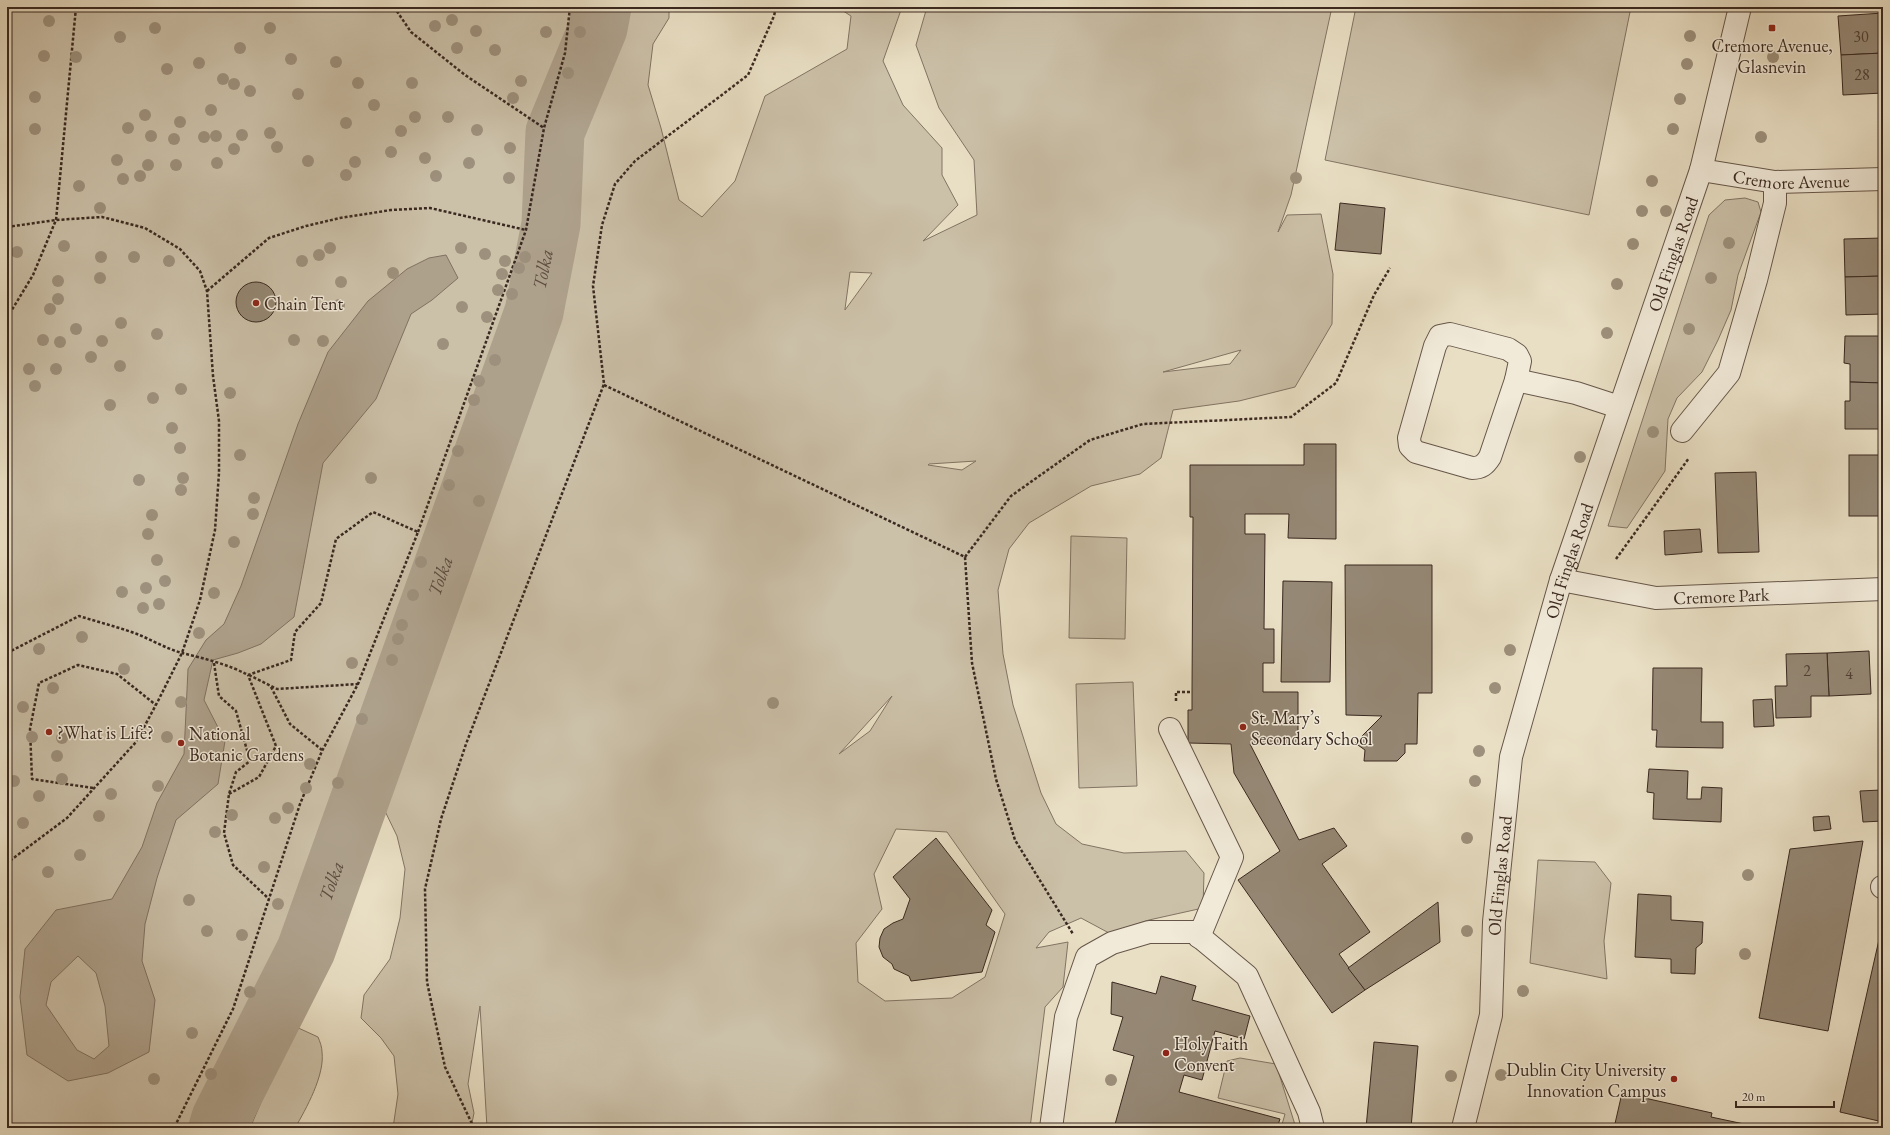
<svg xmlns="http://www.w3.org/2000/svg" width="1890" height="1135" font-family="'EB Garamond',serif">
<rect width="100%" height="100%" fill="#e9dfc4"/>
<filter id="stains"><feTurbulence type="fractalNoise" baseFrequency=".005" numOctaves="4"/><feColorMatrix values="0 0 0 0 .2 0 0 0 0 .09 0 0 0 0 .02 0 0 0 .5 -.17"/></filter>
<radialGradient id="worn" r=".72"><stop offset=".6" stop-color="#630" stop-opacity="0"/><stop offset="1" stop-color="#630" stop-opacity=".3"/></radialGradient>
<!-- green -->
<g fill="#cbc0a8" stroke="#827464" fill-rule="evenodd">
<polygon points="7,7 586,7 529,137 531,244 511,305 506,401 451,481 420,548 289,937 198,1128 7,1128"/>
<path d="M628,7H669V18L653,44L648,85L661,128L679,200L702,217L735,181L765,96L847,49L851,16L837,7H902L883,61L903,105L942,148V175L958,205L923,241L977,215L974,160L939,108L916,45L927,7H1332L1291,195L1278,232L1287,215L1321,214L1333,274L1332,324L1295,387L1239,401L1173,410L1161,458L1140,474L1091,486L1029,523L1009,549L998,590L1003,654L1013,705L1041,793L1056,824L1082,844L1124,853L1186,851L1204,873L1203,908L1149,920L1109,933L1081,918L1049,932L1036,948L1068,942L1063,987L1045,1007L1030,1128H487L480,1006L468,1084L474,1113L471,1128H393L398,1094L394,1056L381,1038L361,1018L364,995L390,959L400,918L405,869L397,836L383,807L532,377L571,244L578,171L589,98L626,16ZM850,272L872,273L845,310V309ZM1241,350L1230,364L1163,372ZM976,461L962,470L928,465L929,464ZM892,696L870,731L839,754ZM896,829L947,832L1005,914L985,977L952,998L885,1001L858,982L856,943L882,909L874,874Z"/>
<polygon points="1356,7 1631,7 1589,215 1325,160"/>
<polygon points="1745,198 1758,202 1761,212 1738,275 1731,310 1718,340 1702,372 1677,398 1668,419 1665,471 1627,528 1608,526 1709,215 1725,200"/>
<polygon points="1071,536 1127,538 1125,639 1069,638"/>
<polygon points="1133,682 1137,786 1079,788 1076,684"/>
<polygon points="1538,860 1595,862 1611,883 1604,941 1607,979 1530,963"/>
<path d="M294,1026L318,1037C320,1042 322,1047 322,1052C325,1075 306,1109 295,1128H250Z"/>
<polygon points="1240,1058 1276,1064 1296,1128 1281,1128 1285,1114 1218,1098 1227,1061"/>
</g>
<!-- water -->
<path fill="#aea18c" stroke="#807161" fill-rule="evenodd" d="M446,255L458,278L432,300L411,314L376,399L323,463L294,617L261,644L238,653L213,660L204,700L225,741L218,784L176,820L157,878L145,924L142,961L155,1000L149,1052L108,1073L68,1081L27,1055L20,997L25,949L56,910L112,899L142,847L157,803L184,754L188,669L206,640L224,624L241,586L298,424L328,352L368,301L407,269L429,258ZM78,956L96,973L105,1006L109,1046L94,1059L77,1050L46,1005L51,982Z"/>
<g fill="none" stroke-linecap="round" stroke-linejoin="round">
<!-- river -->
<path stroke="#aea18c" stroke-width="59" id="s1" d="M218,1128L221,1118L306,950L534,312L551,224L555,132L598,28L602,7"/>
</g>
<!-- building -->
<g fill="#958875" stroke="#3a2920">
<polygon points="1837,7 1883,7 1883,9 1837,11"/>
<polygon points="1883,13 1883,53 1841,55 1838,16"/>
<polygon points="1883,53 1883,93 1843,95 1841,55"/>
<polygon points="1340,203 1385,208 1381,254 1335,250"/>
<polygon points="1883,238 1883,276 1845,277 1844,239"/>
<polygon points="1883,276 1883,314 1846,315 1845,277"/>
<circle cx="256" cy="302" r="20"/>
<polygon points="1845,336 1883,336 1883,383 1850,382 1850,364 1844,363"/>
<polygon points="1850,382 1883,383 1883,429 1845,429 1845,401 1850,401"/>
<polygon points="1304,444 1336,444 1336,539 1288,538 1289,514 1245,514 1245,534 1265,534 1264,629 1274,629 1274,663 1263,663 1263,692 1298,692 1298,744 1250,744 1299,840 1334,828 1347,846 1322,864 1370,932 1339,954 1365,990 1332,1013 1238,880 1280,851 1234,773 1231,744 1188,743 1188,710 1192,710 1192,692 1193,517 1190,517 1190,465 1304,465"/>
<rect x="1849" y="455" width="34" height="61"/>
<polygon points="1756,472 1759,552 1718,553 1715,473"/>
<polygon points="1700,529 1702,552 1665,555 1664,531"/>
<polygon points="1345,565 1432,565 1432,693 1418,693 1417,744 1405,744 1405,753 1397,761 1364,761 1365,750 1355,743 1382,716 1346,715"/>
<polygon points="1283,581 1332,582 1330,682 1281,682"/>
<polygon points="1869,651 1871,694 1829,696 1827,653"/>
<polygon points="1827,653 1829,696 1811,696 1811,717 1776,718 1775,686 1787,686 1786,654"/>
<polygon points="1653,668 1702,668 1701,722 1723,722 1723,748 1656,747 1657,730 1652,730"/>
<polygon points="1772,699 1774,726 1754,727 1753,700"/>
<polygon points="1649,769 1688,771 1687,799 1701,799 1702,787 1722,788 1721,822 1653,819 1654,793 1647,792"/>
<polygon points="1881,790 1883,821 1863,822 1860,791"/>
<polygon points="1829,816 1831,829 1814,831 1813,817"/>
<polygon points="936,838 992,910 986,925 995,932 982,972 911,981 909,976 894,969 892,964 883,957 879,947 880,938 884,929 893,923 903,919 910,899 893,877"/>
<polygon points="1863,841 1828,1031 1759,1018 1790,849"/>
<polygon points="1638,894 1671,896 1671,920 1703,922 1702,943 1696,948 1695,974 1671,973 1671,959 1635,957"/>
<polygon points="1438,902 1440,942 1365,990 1348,968"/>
<polygon points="1883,922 1883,1122 1840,1112"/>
<polygon points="1161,976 1196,986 1192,1000 1250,1016 1244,1039 1215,1031 1202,1080 1184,1075 1179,1092 1280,1119 1277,1128 1114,1128 1134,1056 1113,1050 1123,1017 1111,1014 1112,982 1156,994"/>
<polygon points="1374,1042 1418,1046 1411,1128 1366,1128"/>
<polygon points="1622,1093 1712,1113 1711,1117 1763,1128 1614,1128"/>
</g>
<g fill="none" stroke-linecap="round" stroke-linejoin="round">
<!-- minor casing -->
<g stroke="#665649" stroke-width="24">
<g id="minor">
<path id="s2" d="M1701,170L1775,182L1883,179"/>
<path d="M1450,334L1508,349L1517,355L1520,361L1516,380L1490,457C1485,465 1481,468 1472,468L1416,452L1410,446L1409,438L1435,346L1440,336Z"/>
<polyline points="1516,380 1576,393 1619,407"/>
<polyline points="1682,431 1729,373 1756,280 1775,203 1775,182"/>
<path id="s3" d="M1561,580L1656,598L1883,589"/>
<polyline points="1170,729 1232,857 1199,937"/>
<polyline points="1882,887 1883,887"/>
<polyline points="1051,1128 1066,1017 1087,957 1112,943 1149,932 1194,932 1247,976 1309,1112 1313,1128"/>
<path id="s4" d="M1463,1128L1491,1015L1494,922L1511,757L1561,580L1701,170L1740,7"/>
</g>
</g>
<!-- path -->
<g stroke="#3a2920" stroke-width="2.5" stroke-dasharray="3 2" stroke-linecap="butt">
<polyline points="394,7 411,32 465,75 544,128 565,53 570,7"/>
<polyline points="7,227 56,220 102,217 145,228 180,249 200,271 207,291 213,376 219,421 219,473 215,530 200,600 182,653 158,701 136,742 67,818 7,863"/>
<polyline points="207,291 269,238 306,226 340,218 391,210 430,208 526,230"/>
<polyline points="7,318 33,275 56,220 76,7"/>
<polyline points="604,385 965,557 972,663 996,779 1015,840 1073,934"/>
<polyline points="418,532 526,230 544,128"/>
<polyline points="965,557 1011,496 1090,440 1143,424 1291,417 1336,383 1374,295 1390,268"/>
<polyline points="1616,559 1689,458"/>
<path d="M7,653L79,616C98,622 118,627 137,634C152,640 167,649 182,653C203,658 230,665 248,675L291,660L295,632L321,603L336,539L373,512L418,532L358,684L322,751L300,804L233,1009L174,1128"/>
<polyline points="214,663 219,696 236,711 250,761 236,772 229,794 224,833 233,865 269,899"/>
<polyline points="249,675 277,689 358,684"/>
<polyline points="271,687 290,724 322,750"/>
<polyline points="1176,701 1176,692 1192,692"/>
<polyline points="93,788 32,779 30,729 39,683 78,665 117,674 156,705"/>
<polyline points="229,794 259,777 276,746 248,675"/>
<polyline points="474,1128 445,1067 427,982 425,889 441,819 466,744 604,384 593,286 602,225 615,184 635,161 748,75 774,16 776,7"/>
</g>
<!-- minor -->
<use href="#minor" stroke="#f1ead9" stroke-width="22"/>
</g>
<!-- trees -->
<g fill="#9d907c">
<circle cx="452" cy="20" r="6"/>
<circle cx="49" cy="21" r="6"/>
<circle cx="435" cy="26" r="6"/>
<circle cx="155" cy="28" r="6"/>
<circle cx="270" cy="28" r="6"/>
<circle cx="476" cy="31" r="6"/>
<circle cx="546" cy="32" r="6"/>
<circle cx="580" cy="32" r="6"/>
<circle cx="1690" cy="36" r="6"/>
<circle cx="120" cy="37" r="6"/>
<circle cx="240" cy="48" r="6"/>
<circle cx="457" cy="48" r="6"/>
<circle cx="495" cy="50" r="6"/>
<circle cx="44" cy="56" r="6"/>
<circle cx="76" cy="57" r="6"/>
<circle cx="1773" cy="57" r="6"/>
<circle cx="291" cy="59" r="6"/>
<circle cx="336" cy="62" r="6"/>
<circle cx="199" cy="63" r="6"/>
<circle cx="1687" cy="64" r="6"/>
<circle cx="167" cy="69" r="6"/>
<circle cx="568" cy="73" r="6"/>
<circle cx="223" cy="79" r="6"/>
<circle cx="521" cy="81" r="6"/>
<circle cx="358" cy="83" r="6"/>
<circle cx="412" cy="83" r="6"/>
<circle cx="234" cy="84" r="6"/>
<circle cx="250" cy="91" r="6"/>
<circle cx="298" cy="94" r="6"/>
<circle cx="35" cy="97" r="6"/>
<circle cx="513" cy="98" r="6"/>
<circle cx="1680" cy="99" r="6"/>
<circle cx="374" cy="105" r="6"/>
<circle cx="211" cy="110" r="6"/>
<circle cx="145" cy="115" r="6"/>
<circle cx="415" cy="117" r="6"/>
<circle cx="448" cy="117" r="6"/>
<circle cx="180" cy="122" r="6"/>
<circle cx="346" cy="123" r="6"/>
<circle cx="128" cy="128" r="6"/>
<circle cx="35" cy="129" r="6"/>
<circle cx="1673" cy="129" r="6"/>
<circle cx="477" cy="130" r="6"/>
<circle cx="401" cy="131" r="6"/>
<circle cx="270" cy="133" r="6"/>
<circle cx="242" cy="135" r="6"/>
<circle cx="151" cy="136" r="6"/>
<circle cx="216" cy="136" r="6"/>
<circle cx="204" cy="137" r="6"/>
<circle cx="1761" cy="137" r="6"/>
<circle cx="174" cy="139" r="6"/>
<circle cx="277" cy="147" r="6"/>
<circle cx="510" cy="148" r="6"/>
<circle cx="234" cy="149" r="6"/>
<circle cx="391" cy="152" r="6"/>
<circle cx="425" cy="158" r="6"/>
<circle cx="117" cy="160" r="6"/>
<circle cx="308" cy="161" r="6"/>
<circle cx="355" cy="162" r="6"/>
<circle cx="217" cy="163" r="6"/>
<circle cx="469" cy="163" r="6"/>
<circle cx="148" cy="165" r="6"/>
<circle cx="176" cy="165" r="6"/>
<circle cx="346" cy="175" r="6"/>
<circle cx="140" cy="176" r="6"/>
<circle cx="436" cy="176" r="6"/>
<circle cx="509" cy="178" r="6"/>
<circle cx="1296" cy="178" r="6"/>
<circle cx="123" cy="179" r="6"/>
<circle cx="1652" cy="181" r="6"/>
<circle cx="79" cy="186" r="6"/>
<circle cx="100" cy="208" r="6"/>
<circle cx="1642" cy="211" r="6"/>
<circle cx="1666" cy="211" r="6"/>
<circle cx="1729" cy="243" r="6"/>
<circle cx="1633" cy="244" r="6"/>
<circle cx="64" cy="246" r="6"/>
<circle cx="330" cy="248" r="6"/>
<circle cx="461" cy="248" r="6"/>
<circle cx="17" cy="252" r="6"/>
<circle cx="485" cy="254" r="6"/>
<circle cx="319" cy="255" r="6"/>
<circle cx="101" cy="257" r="6"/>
<circle cx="134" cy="257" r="6"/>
<circle cx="525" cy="257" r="6"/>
<circle cx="169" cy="261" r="6"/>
<circle cx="302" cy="261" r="6"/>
<circle cx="505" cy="261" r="6"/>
<circle cx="519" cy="268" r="6"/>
<circle cx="393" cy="273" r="6"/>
<circle cx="502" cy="274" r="6"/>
<circle cx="100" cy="278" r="6"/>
<circle cx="1711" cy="278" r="6"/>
<circle cx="58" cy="281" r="6"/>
<circle cx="341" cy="282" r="6"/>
<circle cx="1617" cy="284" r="6"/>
<circle cx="498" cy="290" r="6"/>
<circle cx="512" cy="294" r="6"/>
<circle cx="58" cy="299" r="6"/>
<circle cx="339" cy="305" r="6"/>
<circle cx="462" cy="307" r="6"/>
<circle cx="50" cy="309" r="6"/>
<circle cx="487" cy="317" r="6"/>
<circle cx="121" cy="323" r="6"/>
<circle cx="76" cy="329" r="6"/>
<circle cx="1689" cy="329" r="6"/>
<circle cx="1607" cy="333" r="6"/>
<circle cx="157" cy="334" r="6"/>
<circle cx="43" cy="340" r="6"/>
<circle cx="294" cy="340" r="6"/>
<circle cx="102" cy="341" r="6"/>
<circle cx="323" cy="341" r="6"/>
<circle cx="60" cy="342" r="6"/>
<circle cx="443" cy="344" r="6"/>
<circle cx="91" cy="357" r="6"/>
<circle cx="495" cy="360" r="6"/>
<circle cx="120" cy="366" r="6"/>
<circle cx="29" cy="369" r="6"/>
<circle cx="56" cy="369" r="6"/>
<circle cx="479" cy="381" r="6"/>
<circle cx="35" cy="386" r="6"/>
<circle cx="181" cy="389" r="6"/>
<circle cx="230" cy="393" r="6"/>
<circle cx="153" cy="398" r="6"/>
<circle cx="474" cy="400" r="6"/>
<circle cx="110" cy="405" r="6"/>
<circle cx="172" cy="428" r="6"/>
<circle cx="1653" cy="432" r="6"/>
<circle cx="180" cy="448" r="6"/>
<circle cx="458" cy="451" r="6"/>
<circle cx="240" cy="455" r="6"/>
<circle cx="1580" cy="457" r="6"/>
<circle cx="183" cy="478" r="6"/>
<circle cx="371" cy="478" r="6"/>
<circle cx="139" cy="480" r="6"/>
<circle cx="449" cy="485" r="6"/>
<circle cx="181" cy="490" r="6"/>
<circle cx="254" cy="498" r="6"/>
<circle cx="479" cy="501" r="6"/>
<circle cx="253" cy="514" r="6"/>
<circle cx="152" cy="515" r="6"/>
<circle cx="148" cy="534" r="6"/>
<circle cx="234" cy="542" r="6"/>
<circle cx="157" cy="560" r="6"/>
<circle cx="421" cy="562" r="6"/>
<circle cx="165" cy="581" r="6"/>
<circle cx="146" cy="588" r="6"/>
<circle cx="122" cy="592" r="6"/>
<circle cx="214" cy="593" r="6"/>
<circle cx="413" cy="595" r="6"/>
<circle cx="159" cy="604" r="6"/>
<circle cx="143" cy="608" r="6"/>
<circle cx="402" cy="625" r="6"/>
<circle cx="199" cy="633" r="6"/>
<circle cx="82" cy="637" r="6"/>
<circle cx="398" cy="639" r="6"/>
<circle cx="39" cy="649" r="6"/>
<circle cx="1510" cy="650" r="6"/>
<circle cx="392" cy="660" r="6"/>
<circle cx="352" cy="663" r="6"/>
<circle cx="124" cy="669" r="6"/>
<circle cx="53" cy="688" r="6"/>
<circle cx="1495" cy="688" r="6"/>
<circle cx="181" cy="702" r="6"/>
<circle cx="773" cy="703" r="6"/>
<circle cx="23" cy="707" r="6"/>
<circle cx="362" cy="719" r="6"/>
<circle cx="32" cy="737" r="6"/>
<circle cx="167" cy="737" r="6"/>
<circle cx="62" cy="738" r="6"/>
<circle cx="1479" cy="751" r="6"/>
<circle cx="57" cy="756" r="6"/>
<circle cx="310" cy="764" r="6"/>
<circle cx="62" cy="779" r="6"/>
<circle cx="14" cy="781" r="6"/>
<circle cx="1475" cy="781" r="6"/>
<circle cx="338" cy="783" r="6"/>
<circle cx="158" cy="786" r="6"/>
<circle cx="306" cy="788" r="6"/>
<circle cx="111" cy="794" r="6"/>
<circle cx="39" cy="796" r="6"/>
<circle cx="288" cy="808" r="6"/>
<circle cx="232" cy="815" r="6"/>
<circle cx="99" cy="816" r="6"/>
<circle cx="275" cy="818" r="6"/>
<circle cx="23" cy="823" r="6"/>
<circle cx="215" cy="832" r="6"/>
<circle cx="1467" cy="838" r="6"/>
<circle cx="80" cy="855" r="6"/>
<circle cx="264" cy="867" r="6"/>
<circle cx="48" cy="872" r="6"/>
<circle cx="1748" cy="875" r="6"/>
<circle cx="189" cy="900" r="6"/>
<circle cx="278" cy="904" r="6"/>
<circle cx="207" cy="931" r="6"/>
<circle cx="1467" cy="931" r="6"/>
<circle cx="242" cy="935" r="6"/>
<circle cx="1745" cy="954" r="6"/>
<circle cx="1523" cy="991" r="6"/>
<circle cx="250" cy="992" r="6"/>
<circle cx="192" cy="1033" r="6"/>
<circle cx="211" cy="1074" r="6"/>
<circle cx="1501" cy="1075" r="6"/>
<circle cx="1451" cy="1076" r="6"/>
<circle cx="154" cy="1079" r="6"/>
<circle cx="1111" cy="1080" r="6"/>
</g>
<!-- markers -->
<g fill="#8f2418" stroke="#f1ead9" stroke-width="1.5">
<rect x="1768" y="24" width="8" height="8" rx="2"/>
<circle cx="256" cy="303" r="4"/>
<circle cx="1243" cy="727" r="4"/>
<circle cx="49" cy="732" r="4"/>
<circle cx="181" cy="743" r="4"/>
<circle cx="1166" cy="1053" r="4"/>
<circle cx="1674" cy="1079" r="4"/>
</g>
<g text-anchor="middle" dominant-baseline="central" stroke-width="3" stroke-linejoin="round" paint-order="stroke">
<!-- number labels -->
<g font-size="16" fill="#514135">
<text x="1861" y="36">30</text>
<text x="1862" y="74">28</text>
<text x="1807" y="670">2</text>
<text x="1849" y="673">4</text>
</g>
<!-- poi labels -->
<g font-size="18" fill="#3a2920" stroke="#f1ead9" text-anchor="start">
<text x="1772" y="45" text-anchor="middle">Cremore Avenue,<tspan x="1772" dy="21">Glasnevin</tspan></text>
<text x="264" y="303">Chain Tent</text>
<text x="1251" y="717">St. Mary’s<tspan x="1251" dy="21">Secondary School</tspan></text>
<text x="57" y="732">?What is Life?</text>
<text x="189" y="733">National<tspan x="189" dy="21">Botanic Gardens</tspan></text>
<text x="1174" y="1043">Holy Faith<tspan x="1174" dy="21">Convent</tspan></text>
<text x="1666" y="1069" text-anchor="end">Dublin City University<tspan x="1666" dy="21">Innovation Campus</tspan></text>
</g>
<!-- street labels -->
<g font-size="18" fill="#3a2920" stroke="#f1ead9">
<text stroke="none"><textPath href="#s2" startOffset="91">Cremore Avenue</textPath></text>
<text stroke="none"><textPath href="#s4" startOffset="904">Old Finglas Road</textPath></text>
<text stroke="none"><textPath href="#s4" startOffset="580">Old Finglas Road</textPath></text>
<text stroke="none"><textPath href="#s3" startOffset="162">Cremore Park</textPath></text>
<text stroke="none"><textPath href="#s4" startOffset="256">Old Finglas Road</textPath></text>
</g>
<!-- water labels -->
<g font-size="19" font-style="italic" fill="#5d4d40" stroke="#f1ead9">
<text stroke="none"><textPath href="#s1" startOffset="920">Tolka</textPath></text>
<text stroke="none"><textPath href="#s1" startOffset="596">Tolka</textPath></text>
<text stroke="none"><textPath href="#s1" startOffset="272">Tolka</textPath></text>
</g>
</g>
<!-- margin -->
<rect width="1890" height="1135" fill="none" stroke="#e9dfc4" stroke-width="24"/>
<rect x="8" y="8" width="1874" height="1119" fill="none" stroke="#3a2920" stroke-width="2"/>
<rect x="12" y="12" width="1866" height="1111" fill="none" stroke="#3a2920"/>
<!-- scale -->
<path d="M1736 1101v6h98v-6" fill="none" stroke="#3a2920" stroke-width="2"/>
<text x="1742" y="1101" font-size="12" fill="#3a2920" stroke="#f1ead9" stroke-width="3" paint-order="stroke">20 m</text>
<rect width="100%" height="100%" filter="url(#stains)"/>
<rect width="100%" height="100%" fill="url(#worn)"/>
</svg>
